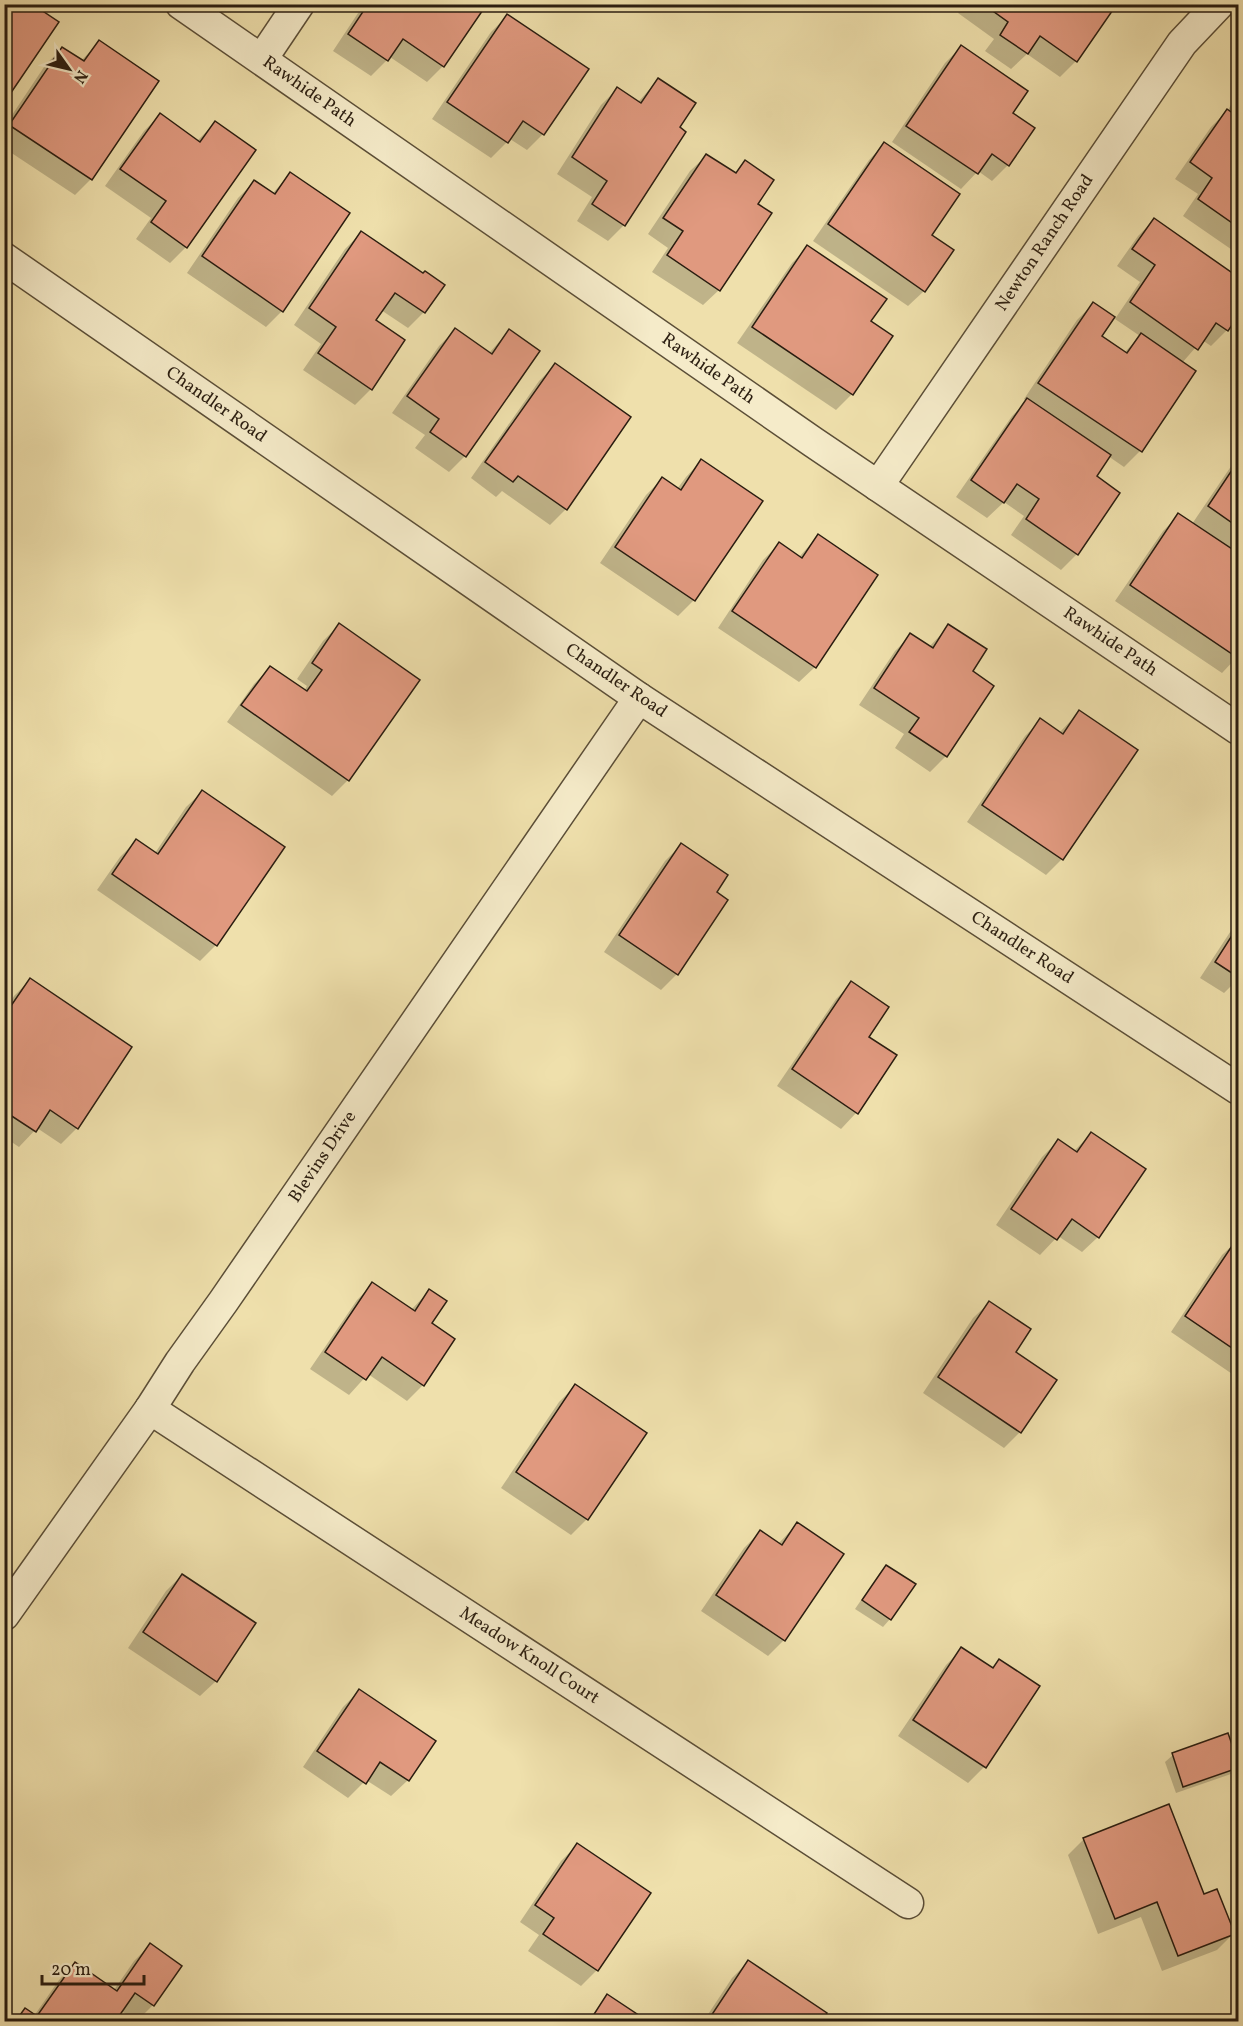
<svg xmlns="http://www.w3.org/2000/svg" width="1243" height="2026" font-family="Vollkorn,serif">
<rect width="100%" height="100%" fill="#efe0ac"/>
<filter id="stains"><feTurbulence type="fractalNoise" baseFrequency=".00333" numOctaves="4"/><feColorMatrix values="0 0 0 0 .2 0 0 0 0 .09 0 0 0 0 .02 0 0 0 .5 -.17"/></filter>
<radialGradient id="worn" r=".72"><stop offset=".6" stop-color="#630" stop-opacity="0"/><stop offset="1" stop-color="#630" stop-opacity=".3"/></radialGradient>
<!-- shadow -->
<g fill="#0003">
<polygon points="364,4 485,4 443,66 427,82 390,57 371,76 333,51"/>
<polygon points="964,4 1115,4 1076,61 1060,77 1027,54 1011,69 985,51 994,39 958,13"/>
<polygon points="507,16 587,69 543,134 527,150 510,139 491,158 432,119 491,32"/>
<polygon points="99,42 157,81 91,179 75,195 4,148 4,127 46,64 62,49 81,61"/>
<polygon points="961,47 1011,113 1008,165 992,181 978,171 961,189 892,142 945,63"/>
<polygon points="658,80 678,128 684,132 624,225 608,241 577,221 592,197 557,174 601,105 617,89 638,102"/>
<polygon points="1238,93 1238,254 1183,216 1198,194 1175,179 1211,127 1228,110"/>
<polygon points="160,115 197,141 215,123 186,247 170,263 136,239 151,218 105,186 144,131"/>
<polygon points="884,144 930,235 924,291 908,306 813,241 869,160"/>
<polygon points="706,156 734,174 745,162 756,204 719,290 703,305 652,272 668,248 648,234 690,171"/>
<polygon points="290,174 282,311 266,327 187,273 238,198 254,182 272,194"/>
<polygon points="1154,220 1238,279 1238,314 1227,330 1211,346 1202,340 1182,363 1194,371 1140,451 1124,467 1108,456 1095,476 1077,554 1061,570 1011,535 1024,516 1004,502 987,518 956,497 1012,416 1027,401 1024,399 1077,320 1093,304 1100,337 1124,353 1140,336 1115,319 1140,282 1117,266 1138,236"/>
<polygon points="361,233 424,312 408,328 381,310 374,321 371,389 355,405 303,370 321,344 294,325 345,249"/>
<polygon points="808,247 869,322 852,394 836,410 737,343 792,263"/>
<polygon points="455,330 489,353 509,331 465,456 449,472 415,448 425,435 392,413 439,346"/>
<polygon points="555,365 566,509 550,525 502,491 496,497 471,478 539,381"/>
<polygon points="1238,456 1238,575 1231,586 1238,591 1238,607 1235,612 1238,614 1238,656 1222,673 1115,601 1163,531 1179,515 1192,524"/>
<polygon points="701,461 694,600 678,616 600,563 646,495 662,479 677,489 686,477"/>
<polygon points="818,536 815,667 799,682 718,628 763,560 779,544 799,557"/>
<polygon points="339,625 348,780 332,796 227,722 254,684 270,668 304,691 307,686 297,679 323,641"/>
<polygon points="949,626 971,672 946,756 930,772 895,748 904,734 859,705 895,651 911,635 929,647"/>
<polygon points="1079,712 1062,859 1046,875 967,822 1025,736 1041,720 1059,733"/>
<polygon points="202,792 216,945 200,961 97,890 120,857 136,841 155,853 186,807"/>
<polygon points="681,845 715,893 726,900 677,974 661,990 604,952 665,861"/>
<polygon points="1238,920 1238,983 1236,981 1224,993 1200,978"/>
<polygon points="30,980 77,1128 61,1144 37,1128 19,1147 4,1137 4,1011 14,996"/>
<polygon points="852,983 867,1037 856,1113 841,1129 777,1086 836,999"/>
<polygon points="1091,1134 1098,1237 1082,1252 1058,1236 1040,1255 996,1225 1042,1157 1058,1141 1074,1151"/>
<polygon points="1238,1240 1238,1378 1171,1332 1222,1255"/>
<polygon points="373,1284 411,1310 429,1291 430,1324 423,1385 407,1401 368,1374 349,1395 310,1369 357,1300"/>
<polygon points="989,1303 1014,1353 1020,1432 1004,1448 923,1393 973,1318"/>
<polygon points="575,1386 645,1433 587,1519 571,1535 501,1488 559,1402"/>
<polygon points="797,1524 784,1640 768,1656 701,1611 744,1548 760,1532 778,1544"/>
<polygon points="886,1566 890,1619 883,1627 855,1609 879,1574"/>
<polygon points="182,1575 216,1681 200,1696 128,1648 166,1591"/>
<polygon points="962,1649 992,1669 999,1661 984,1767 968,1783 898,1736 946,1665"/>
<polygon points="359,1691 434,1742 407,1781 391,1796 366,1780 348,1798 303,1767 343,1707"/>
<polygon points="1227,1735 1238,1767 1231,1774 1176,1793 1165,1762 1173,1755"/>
<polygon points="1084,1839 1203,1896 1233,1934 1217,1950 1162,1971 1141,1917 1098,1934 1068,1855"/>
<polygon points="577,1845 649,1893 597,1970 581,1986 528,1951 539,1935 520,1922 561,1861"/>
<polygon points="150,1945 180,1966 153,2005 137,2021 121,2011 113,2022 13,2022 25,2010 34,2016 59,1980 75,1964 114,1990 134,1961"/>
<polygon points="748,1962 820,2022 703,2022 732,1978"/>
<polygon points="607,1996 630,2022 588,2022"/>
</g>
<!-- building -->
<g fill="#e0997f" stroke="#2a1d10" stroke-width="1.5">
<polygon points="4,4 32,4 59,22 4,103"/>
<polygon points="368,4 487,4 444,67 403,39 388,61 348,34"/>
<polygon points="983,4 1117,4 1077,62 1040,36 1028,54 1000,35 1008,22"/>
<polygon points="507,14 589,69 544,135 523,121 508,143 447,102"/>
<polygon points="99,40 159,81 92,180 9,125 62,47 84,61"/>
<polygon points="961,45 1028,91 1013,113 1035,128 1009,166 992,154 978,174 906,126"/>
<polygon points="658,78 696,103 680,127 686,132 625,226 592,204 607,181 572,157 617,87 641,103"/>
<polygon points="1227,109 1238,117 1238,227 1198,199 1212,178 1190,162"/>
<polygon points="160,113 200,142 215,121 256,150 187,248 151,222 166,201 120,169"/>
<polygon points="884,142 960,194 932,235 954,250 925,292 828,224"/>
<polygon points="706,154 736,173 745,160 774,180 758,204 772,213 720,291 667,255 683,231 663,218"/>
<polygon points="290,172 350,213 283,312 202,256 254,180 275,194"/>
<polygon points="1154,218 1238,277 1238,316 1228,331 1216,323 1198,350 1130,302 1155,265 1132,249"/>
<polygon points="361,231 423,273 425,271 445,285 425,313 395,293 376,320 405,340 372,390 318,353 336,327 309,308"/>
<polygon points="807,245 887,299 871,321 893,336 853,395 752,327"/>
<polygon points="1093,302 1115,317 1102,336 1127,353 1141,333 1196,371 1142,452 1038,383"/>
<polygon points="455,328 492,354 509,329 540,351 466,457 430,432 439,419 407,396"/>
<polygon points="555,363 631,417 567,510 518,476 513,482 485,462"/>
<polygon points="1027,398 1111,455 1097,476 1120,493 1078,555 1026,519 1039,499 1017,484 1004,503 971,480"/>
<polygon points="701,459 763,501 695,601 615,547 662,477 681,490"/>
<polygon points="1238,461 1238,527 1208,506"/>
<polygon points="1178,513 1238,553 1238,577 1233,585 1238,589 1238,658 1130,585"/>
<polygon points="818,534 878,575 816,668 732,611 779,542 802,558"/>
<polygon points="339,623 420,680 349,781 241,705 270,666 307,691 322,670 312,663"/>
<polygon points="948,624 987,649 973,671 994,686 947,757 909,732 919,718 874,688 910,633 933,648"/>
<polygon points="1079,710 1138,750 1063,860 982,805 1040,718 1063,734"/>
<polygon points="202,790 285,847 217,946 112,874 136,839 158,854"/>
<polygon points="681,843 728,875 717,892 728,900 678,975 619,935"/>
<polygon points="1238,926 1238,977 1215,962"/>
<polygon points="30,978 132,1047 78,1129 50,1110 36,1132 4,1111 4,1016"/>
<polygon points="851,981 889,1007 869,1037 897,1055 858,1114 792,1069"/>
<polygon points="1091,1132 1146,1169 1099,1238 1072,1219 1057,1240 1011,1209 1058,1139 1077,1152"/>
<polygon points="1238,1237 1238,1352 1185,1316"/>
<polygon points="372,1282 415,1311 429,1289 447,1301 432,1323 455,1339 424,1386 382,1357 366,1380 325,1352"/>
<polygon points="989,1301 1031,1329 1016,1352 1057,1380 1021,1433 938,1377"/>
<polygon points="575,1384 647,1433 588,1520 516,1472"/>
<polygon points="797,1522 844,1554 785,1641 716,1595 760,1530 782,1545"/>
<polygon points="886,1565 916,1584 891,1620 862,1600"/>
<polygon points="182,1574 256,1623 217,1682 143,1632"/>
<polygon points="961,1647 993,1668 999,1659 1040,1686 986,1768 913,1720"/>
<polygon points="359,1689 436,1741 409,1781 380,1762 366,1784 317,1751"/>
<polygon points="1228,1733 1238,1762 1238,1768 1183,1787 1172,1753"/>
<polygon points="1169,1804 1204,1894 1217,1889 1235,1934 1178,1956 1157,1902 1115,1919 1083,1838"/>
<polygon points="577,1843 651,1893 598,1971 543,1934 554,1918 535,1905"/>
<polygon points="150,1943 182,1966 154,2006 135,1993 115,2022 15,2022 25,2008 37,2016 75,1962 117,1991"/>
<polygon points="748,1960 827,2013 822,2022 707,2022"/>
<polygon points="607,1994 637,2014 632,2022 589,2022"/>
</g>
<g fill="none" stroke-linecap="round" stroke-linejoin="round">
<!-- street casing -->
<g stroke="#5b4e37" stroke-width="33">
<g id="street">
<polyline points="181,4 813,442 1238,729"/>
<polyline points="262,59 299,4"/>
<polyline points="4,258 639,698 1238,1089"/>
<polyline points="878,486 1182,43 1219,4"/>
<polyline points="150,1409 908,1903"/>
<polyline points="4,1615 150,1409 180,1362 223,1302 639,698"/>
</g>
</g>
<!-- street -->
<use href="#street" stroke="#f5ebc9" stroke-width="30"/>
</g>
<g text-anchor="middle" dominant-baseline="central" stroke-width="5" stroke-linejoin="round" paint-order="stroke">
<!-- street labels -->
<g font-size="18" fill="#2a1d10" stroke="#f5ebc9">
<text transform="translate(309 92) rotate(35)">Rawhide Path</text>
<text transform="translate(1045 243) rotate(-56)">Newton Ranch Road</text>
<text transform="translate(708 369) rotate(35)">Rawhide Path</text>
<text transform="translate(216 405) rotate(35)">Chandler Road</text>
<text transform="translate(1110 642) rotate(34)">Rawhide Path</text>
<text transform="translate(616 681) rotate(34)">Chandler Road</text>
<text transform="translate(1022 948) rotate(33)">Chandler Road</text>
<text transform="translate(323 1157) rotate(-56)">Blevins Drive</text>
<text transform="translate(529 1656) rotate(33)">Meadow Knoll Court</text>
</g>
</g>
<!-- margin -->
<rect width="1243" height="2026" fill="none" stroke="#efe0ac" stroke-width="24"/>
<rect x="6" y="6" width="1231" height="2014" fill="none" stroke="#2a1d10" stroke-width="3"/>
<rect x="12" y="12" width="1219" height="2002" fill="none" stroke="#2a1d10" stroke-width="1.5"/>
<!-- north arrow -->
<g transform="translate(69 69) rotate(124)" stroke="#f5ebc9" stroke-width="4.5" paint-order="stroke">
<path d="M0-4.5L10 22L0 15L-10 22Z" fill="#2a1d10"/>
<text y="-9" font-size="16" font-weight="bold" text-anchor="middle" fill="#2a1d10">N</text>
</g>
<!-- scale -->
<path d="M42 1975v9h102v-9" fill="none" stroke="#2a1d10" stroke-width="3"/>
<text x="51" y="1975" font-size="18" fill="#2a1d10" stroke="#f5ebc9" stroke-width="4.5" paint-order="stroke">20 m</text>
<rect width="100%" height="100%" filter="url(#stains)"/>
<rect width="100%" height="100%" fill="url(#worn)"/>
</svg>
